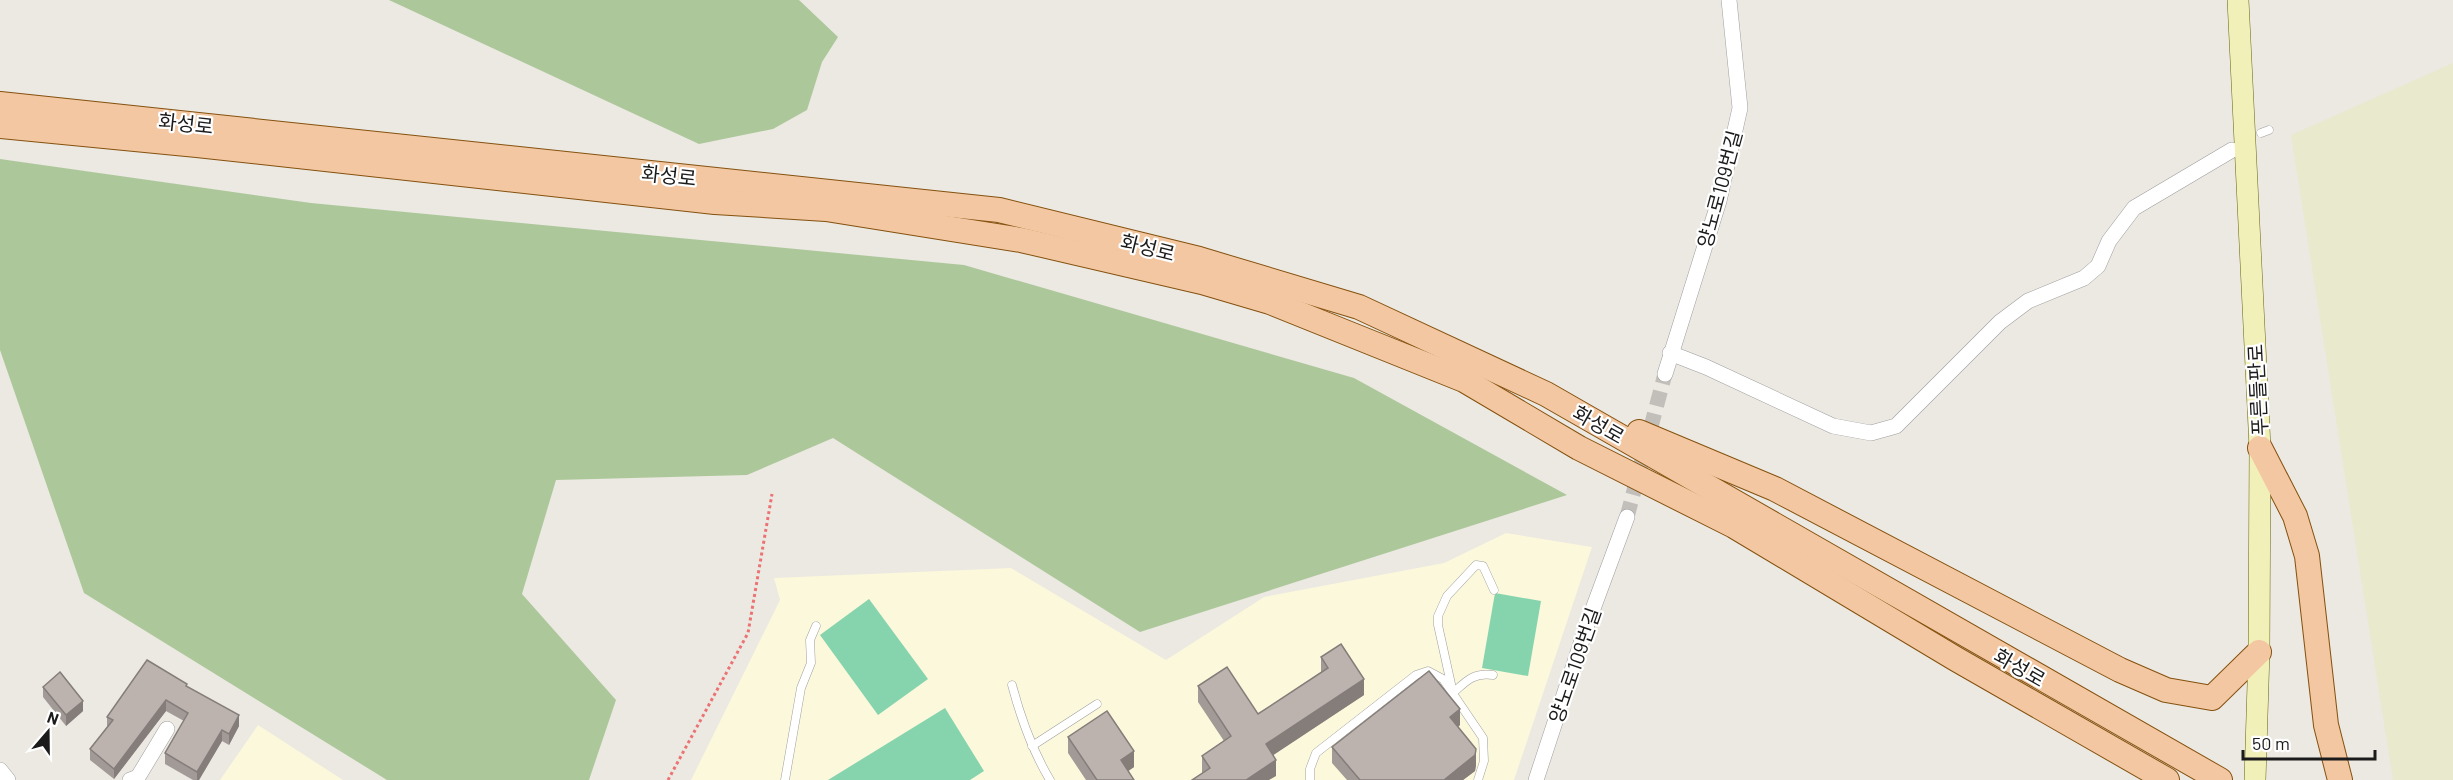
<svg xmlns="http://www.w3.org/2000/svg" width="2453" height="780" font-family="Barlow,'Noto Sans KR',sans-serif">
<rect width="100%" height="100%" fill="#ece8e2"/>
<!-- education -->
<g fill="#fbf8db">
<polygon points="1506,533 1592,547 1514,780 691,780 780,600 774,578 1011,568 1166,660 1264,597 1444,563"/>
<polygon points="258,725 343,780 220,780"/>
</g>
<!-- farmland -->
<polygon fill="#e9e9ce" points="2453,63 2453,780 2393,780 2291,135"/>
<!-- forest -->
<g fill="#acc89a">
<polygon points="389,0 799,0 838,37 822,62 807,110 773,129 699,144"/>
<polygon points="0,159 311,203 964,265 1354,378 1567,495 1140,632 833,438 747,475 556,480 522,594 616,700 589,780 387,780 84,593 0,350"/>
</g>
<!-- pitch -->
<g fill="#86d4ae">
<polygon points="1495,593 1541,601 1528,676 1482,668"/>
<polygon points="869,599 928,679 878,715 820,635"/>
<polygon points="945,708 984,771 970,780 828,780"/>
</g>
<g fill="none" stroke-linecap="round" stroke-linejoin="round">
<!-- minor-tunnel -->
<polyline stroke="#c2bfba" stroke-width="15" stroke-dasharray="15 8" stroke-linecap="butt" points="1627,517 1665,374"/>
<!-- service casing -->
<g stroke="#9f9f9f" stroke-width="9">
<g id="service">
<polyline points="2261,133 2269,130"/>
<path d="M1493,675C1474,672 1466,681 1453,693L1438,625V616L1447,596L1476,565L1483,566L1494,590"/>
<path d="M1012,685C1021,719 1032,750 1050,780"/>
<polyline points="1032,746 1097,704"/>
<polyline points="785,780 801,688 811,663 810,640 816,626"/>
<polyline points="1310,780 1310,769 1316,753 1416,675 1428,671 1443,679 1483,738 1484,761 1478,780"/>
</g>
</g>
<!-- minor casing -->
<g stroke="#9f9f9f" stroke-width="16">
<g id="minor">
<polyline points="1670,353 1706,367 1833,426 1871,433 1896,426 2000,322 2028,301 2084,278 2098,266 2109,241 2134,208 2232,150"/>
<polyline points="1665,374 1719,201 1740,108 1729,0"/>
<polyline points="0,770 8,780"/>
<polyline points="130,780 138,777 167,729"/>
<polyline points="1536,780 1587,625 1627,517"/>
</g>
</g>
<!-- secondary casing -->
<g stroke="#66660f" stroke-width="22">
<polyline id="secondary" points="2238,0 2260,448 2259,652 2255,780"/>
</g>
<!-- primary casing -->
<g stroke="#85510e" stroke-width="26">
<g id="primary">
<polyline points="0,104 999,210 1199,259 1359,307 1546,394 2220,780"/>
<polyline points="0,126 197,145 715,202 826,209 1021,240 1202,282 1270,302 1464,380 1579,448 1734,526 1956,659 2167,780"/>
<polyline points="1639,432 1775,489 2120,670 2166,690 2212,698 2259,652"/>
<polyline points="2260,448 2295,516 2307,556 2326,725 2340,780"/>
</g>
</g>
<!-- path -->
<polyline stroke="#ec7373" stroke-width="3" stroke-dasharray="3 3" stroke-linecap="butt" points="668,780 748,633 772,494"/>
<!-- service -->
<use href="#service" stroke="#fff" stroke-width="8"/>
<!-- minor -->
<use href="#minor" stroke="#fff" stroke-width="15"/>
<!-- secondary -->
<use href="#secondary" stroke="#f2f0b9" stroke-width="21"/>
<!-- primary -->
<use href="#primary" stroke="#f2c7a1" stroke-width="24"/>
</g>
<!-- wall -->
<g fill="#a29a96">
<polygon points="1321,657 1364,695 1273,755 1276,776 1202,773 1202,756 1224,741 1198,702 1198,686 1258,714 1321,672"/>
<polygon points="43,687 83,711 66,726 43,697"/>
<polygon points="187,687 239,726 229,745 222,741 199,780 193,780 165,764 165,753 184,721 166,711 114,779 90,760 90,749 107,727 107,717"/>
<polygon points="1460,725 1458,727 1476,765 1475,771 1463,780 1347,780 1332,763 1332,747"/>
<polygon points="1068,737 1134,767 1128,771 1134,780 1086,780 1068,753"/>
</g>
<!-- shaded-wall -->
<g fill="#847d7a">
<polygon points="1364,679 1364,695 1266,760 1266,744"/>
<polygon points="166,700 166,711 114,779 114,769"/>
<polygon points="83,701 83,711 66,726 66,715"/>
<polygon points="1460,709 1460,725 1450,733 1450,717"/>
<polygon points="239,715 239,726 229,745 229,734"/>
<polygon points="222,730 222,741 199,780 197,780 197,772"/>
<polygon points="1476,749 1476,765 1475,771 1463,780 1444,780"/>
<polygon points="1134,751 1134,767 1121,776 1121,760"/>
<polygon points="1276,760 1276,776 1269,780 1246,780"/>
</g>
<!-- building -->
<g fill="#bcb3af" stroke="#847d7a" stroke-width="1.5">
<polygon points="1341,644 1364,679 1266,744 1276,760 1246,780 1192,780 1210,768 1202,756 1231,736 1198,686 1227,667 1258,714 1328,668 1321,657"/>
<polygon points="147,660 187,684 186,686 239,715 229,734 222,730 197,772 165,753 188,713 166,700 114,769 90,749 113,720 107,717"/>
<polygon points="1429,671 1460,709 1450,717 1476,749 1475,755 1444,780 1360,780 1332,747"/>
<polygon points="60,672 83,701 66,715 43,687"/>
<polygon points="1107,711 1134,751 1121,760 1134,780 1097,780 1068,737"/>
</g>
<g text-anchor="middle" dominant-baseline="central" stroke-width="4.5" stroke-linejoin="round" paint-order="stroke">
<!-- street labels -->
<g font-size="20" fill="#1b1b1b" stroke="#fff">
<text transform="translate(186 123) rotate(6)">화성로</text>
<text transform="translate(669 175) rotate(6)">화성로</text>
<text transform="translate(1719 189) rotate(-75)">양노로109번길</text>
<text transform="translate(1148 247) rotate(14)">화성로</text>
<text transform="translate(2257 390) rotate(-93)">푸른들판로</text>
<text transform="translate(1599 424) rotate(30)">화성로</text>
<text transform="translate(1574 665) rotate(-71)">양노로109번길</text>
<text transform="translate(2020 667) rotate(30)">화성로</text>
</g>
</g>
<!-- north arrow -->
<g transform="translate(48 732) rotate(20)" stroke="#ffffff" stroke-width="4.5" paint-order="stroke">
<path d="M0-4.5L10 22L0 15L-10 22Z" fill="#1b1b1b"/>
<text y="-9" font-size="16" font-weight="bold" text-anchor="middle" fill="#1b1b1b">N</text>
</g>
<!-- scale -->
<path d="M2243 750v9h132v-9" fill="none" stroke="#1b1b1b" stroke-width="3"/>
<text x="2252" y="750" font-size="18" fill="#1b1b1b" stroke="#ffffff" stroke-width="4.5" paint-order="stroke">50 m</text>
</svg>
